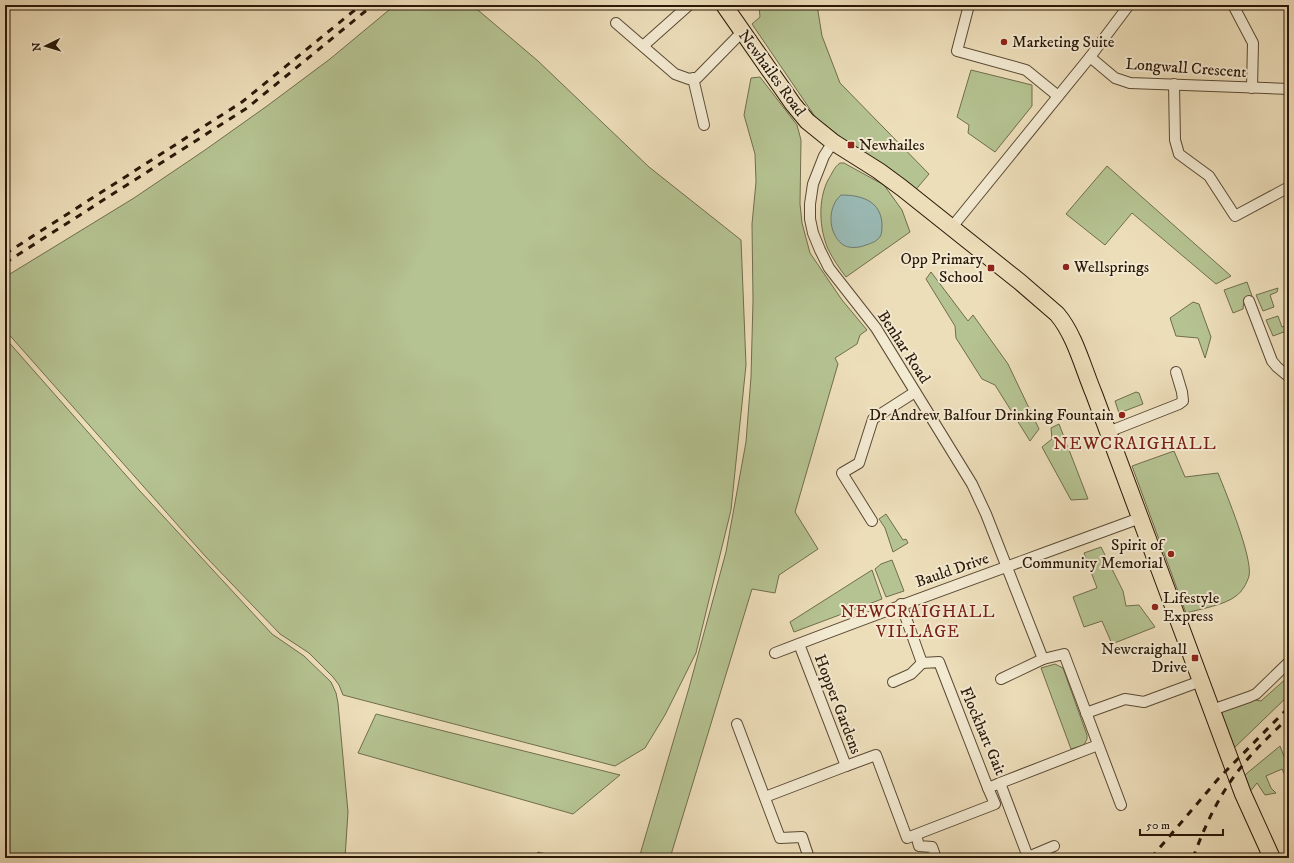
<svg xmlns="http://www.w3.org/2000/svg" width="1294" height="863" font-family="'IM FELL DW Pica',serif">
<rect width="100%" height="100%" fill="#eddeba"/>
<filter id="stains"><feTurbulence type="fractalNoise" baseFrequency=".005" numOctaves="4"/><feColorMatrix values="0 0 0 0 .2 0 0 0 0 .09 0 0 0 0 .02 0 0 0 .5 -.17"/></filter>
<radialGradient id="worn" r=".72"><stop offset=".6" stop-color="#630" stop-opacity="0"/><stop offset="1" stop-color="#630" stop-opacity=".3"/></radialGradient>
<!-- green -->
<g fill="#b5c291" stroke="#706d4c">
<polygon points="395,5 472,5 538,61 649,167 741,240 746,365 731,510 696,653 665,715 645,748 615,766 343,695 339,685 333,677 309,653 280,634 205,556 5,330 5,277 134,198 205,150 267,106 330,59"/>
<polygon points="759,5 817,5 822,36 840,83 929,174 913,193 816,118 752,24 760,17"/>
<polygon points="971,70 1032,85 1032,106 995,152 968,133 969,125 957,117"/>
<polygon points="760,77 797,125 801,140 800,204 802,223 810,253 842,300 867,330 860,335 857,344 835,358 838,364 795,512 818,549 779,575 775,593 752,589 670,858 639,858 689,688 726,552 746,442 751,377 753,300 752,224 756,182 755,154 744,115 751,78"/>
<path d="M840,163H844L884,185L902,210L910,232L846,277C839,268 833,259 828,249C819,228 818,200 828,180C832,174 834,167 840,163Z"/>
<polygon points="1107,166 1231,276 1216,284 1132,213 1105,245 1066,214"/>
<polygon points="931,272 968,321 973,315 1008,364 1039,429 1030,441 995,385 982,379 956,338 955,326 926,279"/>
<polygon points="1247,282 1252,296 1244,299 1243,309 1233,313 1224,290"/>
<polygon points="1278,288 1277,292 1270,295 1274,307 1263,311 1256,295"/>
<polygon points="1193,302 1199,304 1211,337 1205,358 1198,338 1176,336 1170,318"/>
<polygon points="1278,316 1282,327 1289,325 1289,330 1273,336 1266,320"/>
<polygon points="5,338 139,490 272,634 304,656 331,682 336,693 338,703 348,812 345,858 5,858"/>
<polygon points="1136,392 1139,393 1143,404 1119,413 1115,401"/>
<polygon points="1059,424 1088,499 1071,500 1042,447 1052,439 1051,428"/>
<path d="M1174,451L1185,477L1218,473C1226,493 1253,558 1249,576C1247,583 1242,592 1236,596C1225,605 1200,609 1186,613L1132,466Z"/>
<polygon points="886,514 903,540 906,539 908,543 893,552 885,528 879,519"/>
<polygon points="1101,547 1123,591 1126,606 1139,605 1155,627 1112,644 1102,621 1084,627 1073,597 1097,588 1084,553"/>
<polygon points="892,560 904,591 886,597 875,569 881,564"/>
<polygon points="872,570 882,599 794,632 790,622"/>
<polygon points="1055,664 1063,668 1087,735 1087,739 1084,745 1071,749 1041,668"/>
<polygon points="1289,676 1289,695 1233,749 1220,719 1222,707 1250,699 1261,701"/>
<polygon points="376,714 620,775 573,814 358,753"/>
<polygon points="1280,746 1289,769 1289,783 1282,769 1266,776 1271,788 1276,793 1265,795 1257,783 1249,793 1243,778 1246,774"/>
<polygon points="538,852 564,858 532,858"/>
</g>
<!-- water -->
<path fill="#9abbb6" stroke="#6d7a70" d="M841,195C860,195 880,200 882,223C882,227 882,231 881,235C878,241 872,243 866,245C859,248 848,249 842,244C828,233 827,207 841,195Z"/>
<g fill="none" stroke-linecap="round" stroke-linejoin="round">
<!-- minor casing -->
<g stroke="#5b4a34" stroke-width="12">
<g id="minor">
<polyline points="969,5 957,51 1026,70 1058,96"/>
<polyline points="1233,5 1253,43 1252,88"/>
<polyline points="616,23 675,74 689,79 697,78 742,32"/>
<polyline points="643,46 689,5"/>
<polyline points="1090,57 1115,78 1130,83 1289,89"/>
<polyline points="693,78 704,125"/>
<polyline points="1174,84 1175,140 1179,154 1209,176 1235,216 1289,187"/>
<polyline points="833,142 824,156 813,184 810,204 810,219 813,233 820,250 829,268 876,328 972,484 986,514 1043,659 1064,654 1121,805"/>
<polyline points="952,227 1090,57 1129,5"/>
<polyline points="1249,301 1272,361 1277,367 1289,377"/>
<polyline points="1108,432 1179,404 1183,401 1182,392 1176,372"/>
<polyline points="872,521 842,473 859,463 873,419 915,392"/>
<polyline points="901,604 922,663 939,662 988,788 1000,783 1028,857 1054,846"/>
<polyline points="799,644 846,766 876,755 907,838 995,804 988,788"/>
<path d="M775,653C896,606 1018,563 1140,518"/>
<polyline points="1001,679 1043,659"/>
<polyline points="893,682 911,674 922,663"/>
<polyline points="1212,710 1249,697 1256,694 1289,662"/>
<polyline points="1086,713 1125,699 1144,702 1201,681"/>
<polyline points="737,724 780,838 802,837 809,858"/>
<polyline points="1000,783 1098,745"/>
<polyline points="765,797 846,766"/>
<polyline points="916,835 919,846 932,847 936,858"/>
</g>
</g>
<!-- primary casing -->
<g stroke="#2a1808" stroke-width="18">
<path id="primary" d="M724,5L793,104L807,121L833,142L879,171L902,188L1020,282L1057,314C1075,335 1083,368 1094,394L1243,794L1272,858"/>
</g>
<!-- minor -->
<use href="#minor" stroke="#f3ead2" stroke-width="10"/>
<!-- primary -->
<use href="#primary" stroke="#eddeba" stroke-width="16"/>
<!-- rail -->
<g stroke="#2a1808" stroke-width="3" stroke-dasharray="7 7" stroke-linecap="butt">
<polyline points="5,254 242,102 361,5"/>
<polyline points="5,263 247,108 373,5"/>
<polyline points="1151,858 1219,778 1289,707"/>
<path d="M1193,858C1205,825 1220,793 1242,766C1256,748 1273,733 1289,717"/>
</g>
</g>
<!-- markers -->
<g fill="#8f2418" stroke="#f3ead2" stroke-width="1.5">
<circle cx="1004" cy="42" r="4"/>
<rect x="847" y="141" width="8" height="8" rx="2"/>
<circle cx="1066" cy="267" r="4"/>
<rect x="987" y="264" width="8" height="8" rx="2"/>
<circle cx="1122" cy="415" r="4"/>
<circle cx="1171" cy="554" r="4"/>
<circle cx="1155" cy="607" r="4"/>
<rect x="1191" y="654" width="8" height="8" rx="2"/>
</g>
<g text-anchor="middle" dominant-baseline="central" stroke-width="4" stroke-linejoin="round" paint-order="stroke">
<!-- poi labels -->
<g font-size="16" fill="#2a1808" stroke="#f3ead2" text-anchor="start">
<text x="1012" y="42">Marketing Suite</text>
<text x="859" y="145">Newhailes</text>
<text x="983" y="259" text-anchor="end">Opp Primary<tspan x="983" dy="18">School</tspan></text>
<text x="1074" y="267">Wellsprings</text>
<text x="1114" y="415" text-anchor="end">Dr Andrew Balfour Drinking Fountain</text>
<text x="1163" y="545" text-anchor="end">Spirit of<tspan x="1163" dy="18">Community Memorial</tspan></text>
<text x="1163" y="598">Lifestyle<tspan x="1163" dy="18">Express</tspan></text>
<text x="1187" y="649" text-anchor="end">Newcraighall<tspan x="1187" dy="18">Drive</tspan></text>
</g>
<!-- street labels -->
<g font-size="16" fill="#2a1808" stroke="#f3ead2">
<text transform="translate(1186 68) rotate(4)">Longwall Crescent</text>
<text transform="translate(772 73) rotate(54)">Newhailes Road</text>
<text transform="translate(904 347) rotate(57)">Benhar Road</text>
<text transform="translate(952 570) rotate(-19)">Bauld Drive</text>
<text transform="translate(838 704) rotate(69)">Hopper Gardens</text>
<text transform="translate(983 731) rotate(67)">Flockhart Gait</text>
</g>
<!-- neighbourhood labels -->
<g font-size="17" letter-spacing="1" fill="#7a1f14" stroke="#f3ead2">
<text x="918" y="612">NEWCRAIGHALL<tspan x="918" dy="20">VILLAGE</tspan></text>
</g>
<!-- quarter labels -->
<g font-size="18" letter-spacing="1" fill="#7a1f14" stroke="#f3ead2">
<text x="1135" y="444">NEWCRAIGHALL</text>
</g>
</g>
<!-- margin -->
<rect width="1294" height="863" fill="none" stroke="#eddeba" stroke-width="20"/>
<rect x="6" y="6" width="1282" height="851" fill="none" stroke="#2a1808" stroke-width="2"/>
<rect x="10" y="10" width="1274" height="843" fill="none" stroke="#2a1808"/>
<!-- north arrow -->
<g transform="translate(46 46) rotate(265)" stroke="#f3ead2" stroke-width="3" paint-order="stroke">
<path d="M0-3L7 15L0 10L-7 15Z" fill="#2a1808"/>
<text y="-6" font-size="11" font-weight="bold" text-anchor="middle" fill="#2a1808">N</text>
</g>
<!-- scale -->
<path d="M1140 829v6h83v-6" fill="none" stroke="#2a1808" stroke-width="2"/>
<text x="1146" y="829" font-size="12" fill="#2a1808" stroke="#f3ead2" stroke-width="3" paint-order="stroke">50 m</text>
<rect width="100%" height="100%" filter="url(#stains)"/>
<rect width="100%" height="100%" fill="url(#worn)"/>
</svg>
